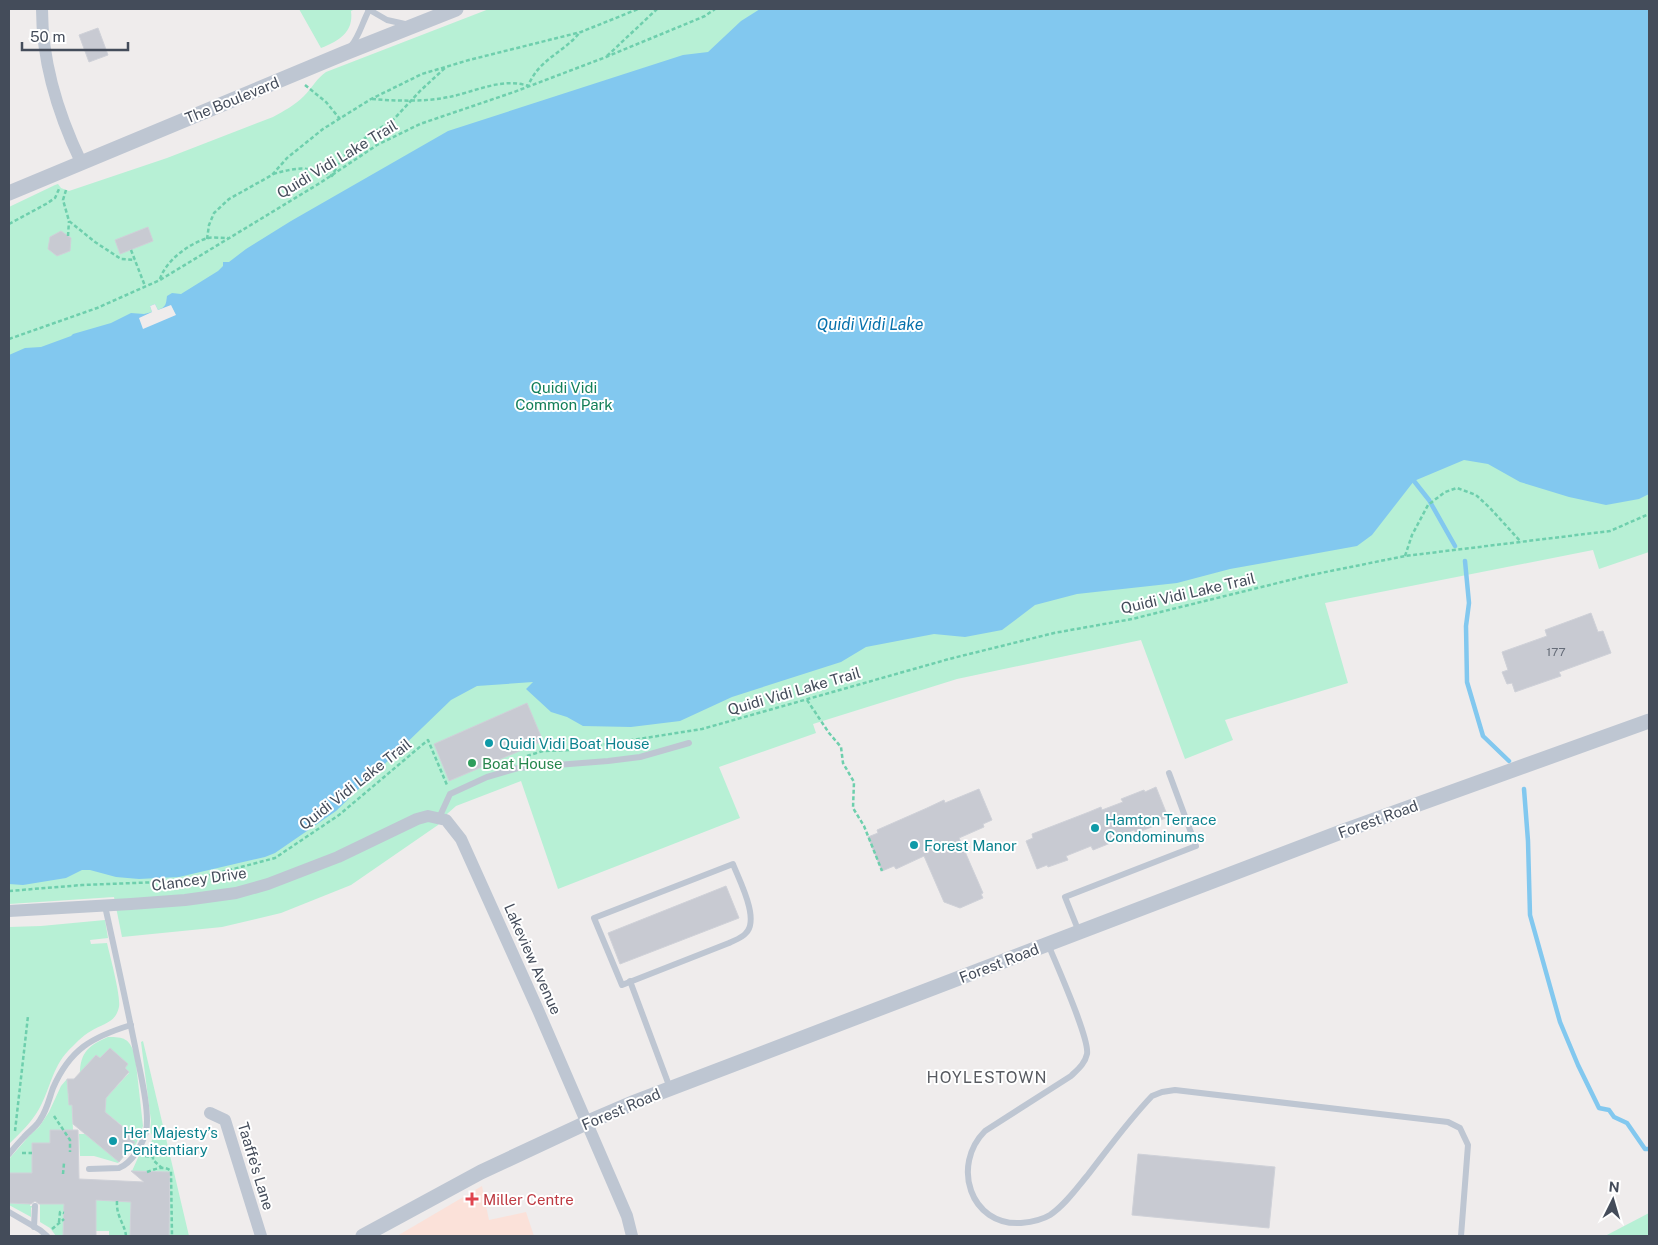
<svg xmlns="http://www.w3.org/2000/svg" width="1658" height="1245" font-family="'Public Sans',sans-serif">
<rect width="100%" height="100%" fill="#efecec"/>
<!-- medical -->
<polygon fill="#fbe1d9" points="482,1186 489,1220 526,1212 534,1236 397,1236"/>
<!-- green -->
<g fill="#b7f0d5">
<path d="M299,9H353V10L351,11C354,32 339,41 321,48Z"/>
<path d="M489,9H1649V552L1599,569L1593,550L1325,603L1348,683L1225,720L1233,740L1185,759L1141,640L957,679L813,724L816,733L719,767L740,818L558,889L521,781L456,806L447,814L438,825L351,885L281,913L222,927L122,937L114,897L9,904V207L55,185L58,184L61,188L69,191L167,158L273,117C284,111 295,105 304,96C312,88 317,78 326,72Z"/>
<path d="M105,920L108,938L90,940L91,944L107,943C110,956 121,996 119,1007C115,1024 103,1023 91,1031C82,1036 75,1044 68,1051C52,1068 50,1090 39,1109C32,1122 19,1134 9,1144V927L41,926Z"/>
<path d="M108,1037C124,1037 129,1038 135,1055L143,1126L136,1144L118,1163L94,1156H80L79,1134H85L119,1161L134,1143L131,1140L134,1135L105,1112L106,1098L129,1073L125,1068L128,1064L110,1048L100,1058L96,1055L83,1069L80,1079C79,1055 86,1046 108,1037Z"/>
<polygon points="143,1041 189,1236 169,1236 170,1172 132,1171 141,1151 151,1143 153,1137 150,1131 151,1121 141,1042"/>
<polygon points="67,1079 69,1105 72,1105 74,1156 66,1143 32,1143 67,1173 9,1173 9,1203 30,1204 30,1206 33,1206 31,1208 31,1217 9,1205 9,1159 30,1135 39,1127 49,1112 61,1086"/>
<polygon points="96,1200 131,1202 130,1236 109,1236 109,1231 96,1231"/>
<polygon points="40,1204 64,1204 63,1236 56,1236 50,1228 40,1222"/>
<polygon points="1649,1213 1649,1236 1605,1236"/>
</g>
<!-- water -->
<path fill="#82c8ef" d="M760,9H1649V494L1639,499L1606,505L1569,497L1520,482L1488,464L1464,460L1414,481L1372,535L1357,546L1230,569L1177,583L1077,594L1035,605L1002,630L965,637L934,634L866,647L841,662L732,697L680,721L631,727L583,726L567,717L551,712L526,689L533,682L477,686L451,700L336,811L275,853L265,857L179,877L139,879L116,877L90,870H82L66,878L23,885L9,884V355L25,348L41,347L71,336L73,334L111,323L131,313L144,314L152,312L150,306L155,304L158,310C166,307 166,304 167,296L172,293L181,294L218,271L223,266V262H229L246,249L291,221L448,131L683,55L708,52L741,21Z"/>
<!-- pier -->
<polygon fill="#efecec" points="155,304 158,310 171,305 176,315 143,329 139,318 152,312 150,306"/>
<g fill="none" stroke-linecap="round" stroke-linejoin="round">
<!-- stream -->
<g stroke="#82c8ef" stroke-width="4.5">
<polyline points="1414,481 1429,500 1455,546"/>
<polyline points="1465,561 1469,603 1466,626 1467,682 1483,736 1509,761"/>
<polyline points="1524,789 1528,841 1530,915 1560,1022 1578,1065 1599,1108 1609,1110 1614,1117 1627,1123 1645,1149 1649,1149"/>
</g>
</g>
<!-- building -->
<g fill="#c8cad2" stroke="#cfd1d8">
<polygon points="98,28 108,55 89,62 79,35"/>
<polygon points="148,227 153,241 120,254 115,240"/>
<polygon points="61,231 71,238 70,251 57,256 48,249 50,237"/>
<polygon points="1591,613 1598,632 1603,631 1611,653 1559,672 1561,676 1515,692 1512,683 1507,684 1502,672 1508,670 1502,652 1547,636 1545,630"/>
<polygon points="527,703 543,741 449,781 434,744"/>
<polygon points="1156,787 1168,817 1156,822 1157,825 1136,833 1134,830 1111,839 1113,842 1093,850 1091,846 1066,856 1068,860 1048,867 1047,865 1037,869 1026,841 1033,838 1032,834 1089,812 1101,807 1102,810 1123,802 1121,799 1144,790 1145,792"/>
<polygon points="979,789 992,820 983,824 984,827 959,838 983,893 981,894 983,898 960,908 944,902 924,856 896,869 894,866 882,871 868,837 878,833 877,830 927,808 944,800 945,803"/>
<polygon points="726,886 739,918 620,964 608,933"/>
<polygon points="110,1048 128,1064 125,1068 129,1072 106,1098 105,1112 134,1136 131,1140 135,1142 119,1162 73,1124 72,1105 69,1105 67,1079 74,1079 96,1055 100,1058"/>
<polygon points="50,1130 78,1130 79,1179 144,1182 131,1171 170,1172 169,1236 130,1236 131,1202 96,1200 96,1236 63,1236 64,1204 39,1204 35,1201 31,1204 9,1203 9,1173 32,1173 32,1143 50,1143"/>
<polygon points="1138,1154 1275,1167 1269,1228 1132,1215"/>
</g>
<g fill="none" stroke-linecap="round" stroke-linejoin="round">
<!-- path -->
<g stroke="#6ecfad" stroke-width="2.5" stroke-dasharray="4 2.5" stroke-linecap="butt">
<polyline points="607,56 657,9"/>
<polyline points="305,85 326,102 340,119"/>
<path d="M372,99C397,101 424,102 449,97C474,92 503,77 528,86C530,81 533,76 536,72C548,56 568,48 580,32"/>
<path d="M273,174C298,167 307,166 332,176L341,159L356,144L394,119L420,91L446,67"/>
<polyline points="66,190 63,200 69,221 95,242 121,259 135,260"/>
<polyline points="9,224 46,204 55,198 59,189"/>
<polyline points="68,236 69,221"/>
<polyline points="207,239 209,225 214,213 229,199 272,175 287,158 323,129 371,99 422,74 469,60 581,32 638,9"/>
<polyline points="131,250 145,286"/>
<path d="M160,279C166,260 190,243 208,238C214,237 221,238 228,238"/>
<polyline points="9,339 97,308 160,280 320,183 377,145 420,124 514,92 606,57 705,16 715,9"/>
<polyline points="1405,556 1412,535 1428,505 1445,492 1457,488 1476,495 1490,508 1521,542"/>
<polyline points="807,700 829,733 841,747 843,763 854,782 853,808 864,826 882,871"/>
<polyline points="527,756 543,751 569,750 702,729 949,659 1054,633 1132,619 1306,576 1405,556 1610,531 1649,514"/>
<polyline points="9,891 82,885 188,881 275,858 339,815 428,740 447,785"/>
<polyline points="54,1116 70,1140 70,1152"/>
<polyline points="15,1131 28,1016"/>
<polyline points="22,1153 32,1153"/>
<polyline points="145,1156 153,1157 153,1160 162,1168"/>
<path d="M147,1172C155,1169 164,1165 171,1171L172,1236"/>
<polyline points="63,1174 64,1163"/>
<path d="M117,1201C116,1217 125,1224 126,1236"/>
<polyline points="59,1222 60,1212 64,1213"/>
<polyline points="52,1229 64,1219"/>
</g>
<!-- service -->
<g stroke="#bec6d2" stroke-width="6">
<polyline points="368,9 387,20 405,24"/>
<path d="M351,46C360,35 362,23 369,10"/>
<polyline points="439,818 450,794 487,777 518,768 608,761 640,757 689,743"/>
<path d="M733,864C739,880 760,919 746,933C742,938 735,940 729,943L622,985L594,918Z"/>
<polyline points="1079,932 1065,897 1196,846 1169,773"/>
<path d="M1048,944C1056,964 1090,1039 1087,1054C1085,1064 1077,1070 1071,1076L985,1131C951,1165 970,1226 1021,1223C1031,1222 1042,1220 1050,1215C1065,1205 1076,1189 1087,1176C1108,1149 1128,1121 1152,1096L1162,1092L1175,1090L1448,1122L1460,1128L1468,1145L1461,1236"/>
<polyline points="630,981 670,1088"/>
<path d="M9,1154C14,1148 19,1142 24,1137C29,1131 36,1127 40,1120C47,1110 49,1099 53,1088C70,1049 92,1037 131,1025"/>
<path d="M89,1169L119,1168C132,1163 142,1145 146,1132C150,1113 141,1076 137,1056C127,1006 116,956 105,906"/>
<polyline points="9,1212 40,1230 47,1236"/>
<polyline points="34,1227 35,1206"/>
</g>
<!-- minor -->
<g stroke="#bec6d2" stroke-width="12">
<path d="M42,9C42,63 58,114 81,162"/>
<polyline points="9,911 131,904 185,900 236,893 268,884 338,857 417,819 428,816 446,820 461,839 538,1010 627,1216 632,1236"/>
<polyline points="210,1113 225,1120 261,1236"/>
</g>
<!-- tertiary -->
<g stroke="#bec6d2" stroke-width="15">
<polyline points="9,193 345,53 456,9"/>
<polyline points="363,1236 481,1172 586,1123 635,1102 1341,832 1649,721"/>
</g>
</g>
<!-- markers -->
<g fill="#0f9aa8" stroke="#fff" stroke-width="2">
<circle cx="489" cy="743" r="5"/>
<circle cx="1095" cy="828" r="5"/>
<circle cx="914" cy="845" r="5"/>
<circle cx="113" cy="1141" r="5"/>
</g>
<circle fill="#2e9e5b" stroke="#fff" stroke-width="2" cx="472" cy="763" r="5"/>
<path fill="#e0444e" stroke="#fff" stroke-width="2" d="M469.5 1191.5h5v5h5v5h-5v5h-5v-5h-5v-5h5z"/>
<g text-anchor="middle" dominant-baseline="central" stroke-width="4" stroke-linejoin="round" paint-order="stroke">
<!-- number labels -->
<g font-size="12" fill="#656c78">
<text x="1556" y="652">177</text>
</g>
<!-- street labels -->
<g font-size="15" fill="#444c5a" stroke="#fff">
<text transform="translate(232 100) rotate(-22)">The Boulevard</text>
<text transform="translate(337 159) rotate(-31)">Quidi Vidi Lake Trail</text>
<text transform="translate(1188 593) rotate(-13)">Quidi Vidi Lake Trail</text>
<text transform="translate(794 691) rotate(-16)">Quidi Vidi Lake Trail</text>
<text transform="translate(355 784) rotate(-38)">Quidi Vidi Lake Trail</text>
<text transform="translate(1378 819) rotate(-20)">Forest Road</text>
<text transform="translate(199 879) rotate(-8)">Clancey Drive</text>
<text transform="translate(533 959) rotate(66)">Lakeview Avenue</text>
<text transform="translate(999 963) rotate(-21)">Forest Road</text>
<text transform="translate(621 1109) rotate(-23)">Forest Road</text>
<text transform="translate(256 1166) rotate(73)">Taaffe's Lane</text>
</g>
<!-- park labels -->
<g font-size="15" fill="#127e58" stroke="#fff">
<text x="564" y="387">Quidi Vidi<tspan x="564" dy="17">Common Park</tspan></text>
</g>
<!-- culture labels -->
<g font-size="15" fill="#0d838f" stroke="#fff" text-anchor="start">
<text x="499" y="743">Quidi Vidi Boat House</text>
<text x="1105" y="819">Hamton Terrace<tspan x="1105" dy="17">Condominums</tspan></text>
<text x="924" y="845">Forest Manor</text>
<text x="123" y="1132">Her Majesty’s<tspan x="123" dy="17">Penitentiary</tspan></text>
</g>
<!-- leisure labels -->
<g font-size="15" fill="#27864d" stroke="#fff" text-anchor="start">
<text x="482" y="763">Boat House</text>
</g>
<!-- health labels -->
<g font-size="15" fill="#be3a42" stroke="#fff" text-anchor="start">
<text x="483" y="1199">Miller Centre</text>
</g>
<!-- water labels -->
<g font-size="16" font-style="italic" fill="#0670ab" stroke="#fff">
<text x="870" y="324">Quidi Vidi Lake</text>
</g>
<!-- neighbourhood labels -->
<g font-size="16" letter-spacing="1" fill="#585b61" stroke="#fff">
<text x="987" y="1077">HOYLESTOWN</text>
</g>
</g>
<!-- border -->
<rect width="1658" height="1245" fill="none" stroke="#444c5a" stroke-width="20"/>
<!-- north arrow -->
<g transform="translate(1613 1200) rotate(5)" stroke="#ffffff" stroke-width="4" paint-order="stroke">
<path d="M0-4L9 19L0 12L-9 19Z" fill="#444c5a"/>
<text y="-8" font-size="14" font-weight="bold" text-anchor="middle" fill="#444c5a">N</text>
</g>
<!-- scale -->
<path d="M22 42v8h106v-8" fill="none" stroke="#444c5a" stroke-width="2.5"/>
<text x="30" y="42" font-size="15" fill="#444c5a" stroke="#ffffff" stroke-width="4" paint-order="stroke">50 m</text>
</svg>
